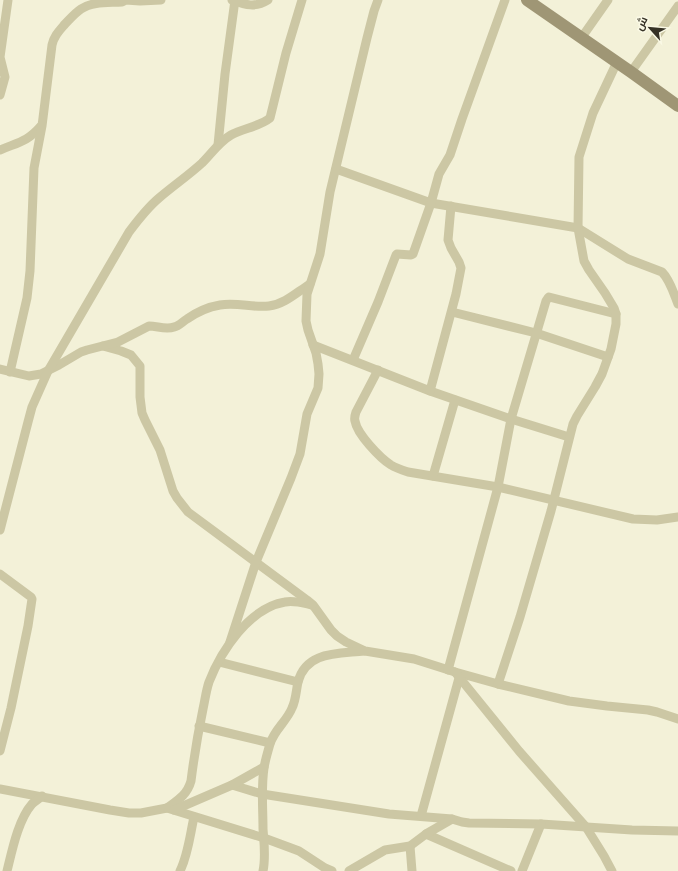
<svg xmlns="http://www.w3.org/2000/svg" width="678" height="871" font-family="'Golos Text',Cairo,sans-serif">
<rect width="100%" height="100%" fill="#f3f1d8"/>
<g fill="none" stroke-linecap="round" stroke-linejoin="round">
<!-- street -->
<g stroke="#ccc7a4" stroke-width="9">
<path d="M232,0C246,5 255,8 268,0"/>
<polyline points="582,37 608,0"/>
<polyline points="631,72 678,6"/>
<polyline points="0,95 5,77 0,57 8,0"/>
<polyline points="218,145 225,74 235,0"/>
<path d="M0,150C19,142 27,142 41,126"/>
<path d="M336,169L431,203L578,228L628,259L662,272C670,280 674,294 678,304"/>
<polyline points="452,312 536,333 608,357"/>
<polyline points="313,345 430,391 511,419 569,437"/>
<polyline points="103,346 121,351 131,355 140,366 140,397 142,413 145,420 160,450 173,491 177,498 188,512 307,600 313,605 331,630 337,636 346,642 365,651 414,659 455,672 498,684 569,701 607,706 648,710 657,712 678,719"/>
<polyline points="353,360 378,302 396,255 397,254 411,255 413,254 431,203 439,174 450,155 462,119 505,0"/>
<path d="M0,369L29,376L41,374L59,365L81,352L87,350L118,342L149,326C157,326 166,330 174,327C179,326 182,322 187,319C197,312 208,307 220,305C237,302 253,308 269,306C285,304 297,292 310,284"/>
<path d="M378,370L356,412C355,415 354,418 355,421C357,434 380,458 391,465C396,468 402,470 408,472L498,487L633,519L657,520L678,517"/>
<path d="M10,372L27,298L30,271L34,168L42,126L52,45C54,36 59,31 65,24C70,19 75,13 81,9C93,1 109,3 122,2L126,0L140,1L161,0"/>
<polyline points="430,391 456,294 461,268 459,262 451,248 448,240 451,206"/>
<polyline points="433,476 455,400"/>
<path d="M0,530L28,422L32,407L48,371L129,232C138,220 147,208 159,198C173,186 189,175 202,163C212,153 219,142 231,135C243,128 259,127 270,118L286,53L302,0"/>
<polyline points="0,574 31,597 32,599 28,626 11,708 0,751"/>
<polyline points="230,642 256,562 291,478 300,454 307,414 318,388 319,374 318,364 316,353 308,330 306,321 307,294 320,254 330,192 367,38 374,11 378,0"/>
<polyline points="219,662 298,682"/>
<polyline points="448,670 498,487 511,419 546,301 548,298 549,297 616,314"/>
<polyline points="455,672 519,751 586,827 604,856 612,871"/>
<polyline points="498,684 520,617 551,511 573,424 577,416 595,387 602,374 611,349 616,324 616,314 614,308 605,293 589,270 584,261 578,228 579,157 593,113 617,62"/>
<polyline points="199,726 270,743"/>
<polyline points="232,785 262,794 389,814 452,819 462,822 469,823 541,824 632,830 678,831"/>
<polyline points="0,789 110,810 129,813 141,813 167,808 264,838 291,848 299,851 325,868 332,871"/>
<path d="M167,808C178,800 187,795 191,781C194,757 198,733 203,709C205,700 206,691 209,682C221,651 249,608 285,602C294,600 303,603 312,605"/>
<polyline points="174,810 232,785 264,767"/>
<polyline points="421,816 459,678"/>
<polyline points="426,834 511,871"/>
<polyline points="410,846 412,871"/>
<path d="M7,871C12,851 18,820 32,804C35,801 39,799 42,796"/>
<path d="M180,871C188,855 190,835 194,817"/>
<path d="M263,871C266,857 264,843 263,829C263,808 261,788 264,768C265,761 268,751 270,744C274,730 287,721 292,708C296,700 296,691 298,682C306,651 338,654 364,651"/>
<polyline points="349,871 385,850 410,846 426,834 452,819"/>
<polyline points="522,871 541,824"/>
</g>
<!-- secondary -->
<polyline stroke="#9f9675" stroke-width="12" points="527,0 631,72 678,106"/>
</g>
<!-- north arrow -->
<g transform="translate(650 28) rotate(297)" stroke="#faf9e5" stroke-width="3" paint-order="stroke">
<path d="M0-3L7 15L0 10L-7 15Z" fill="#363226"/>
<text y="-6" font-size="11" font-weight="bold" text-anchor="middle" fill="#363226">ش</text>
</g>
</svg>
